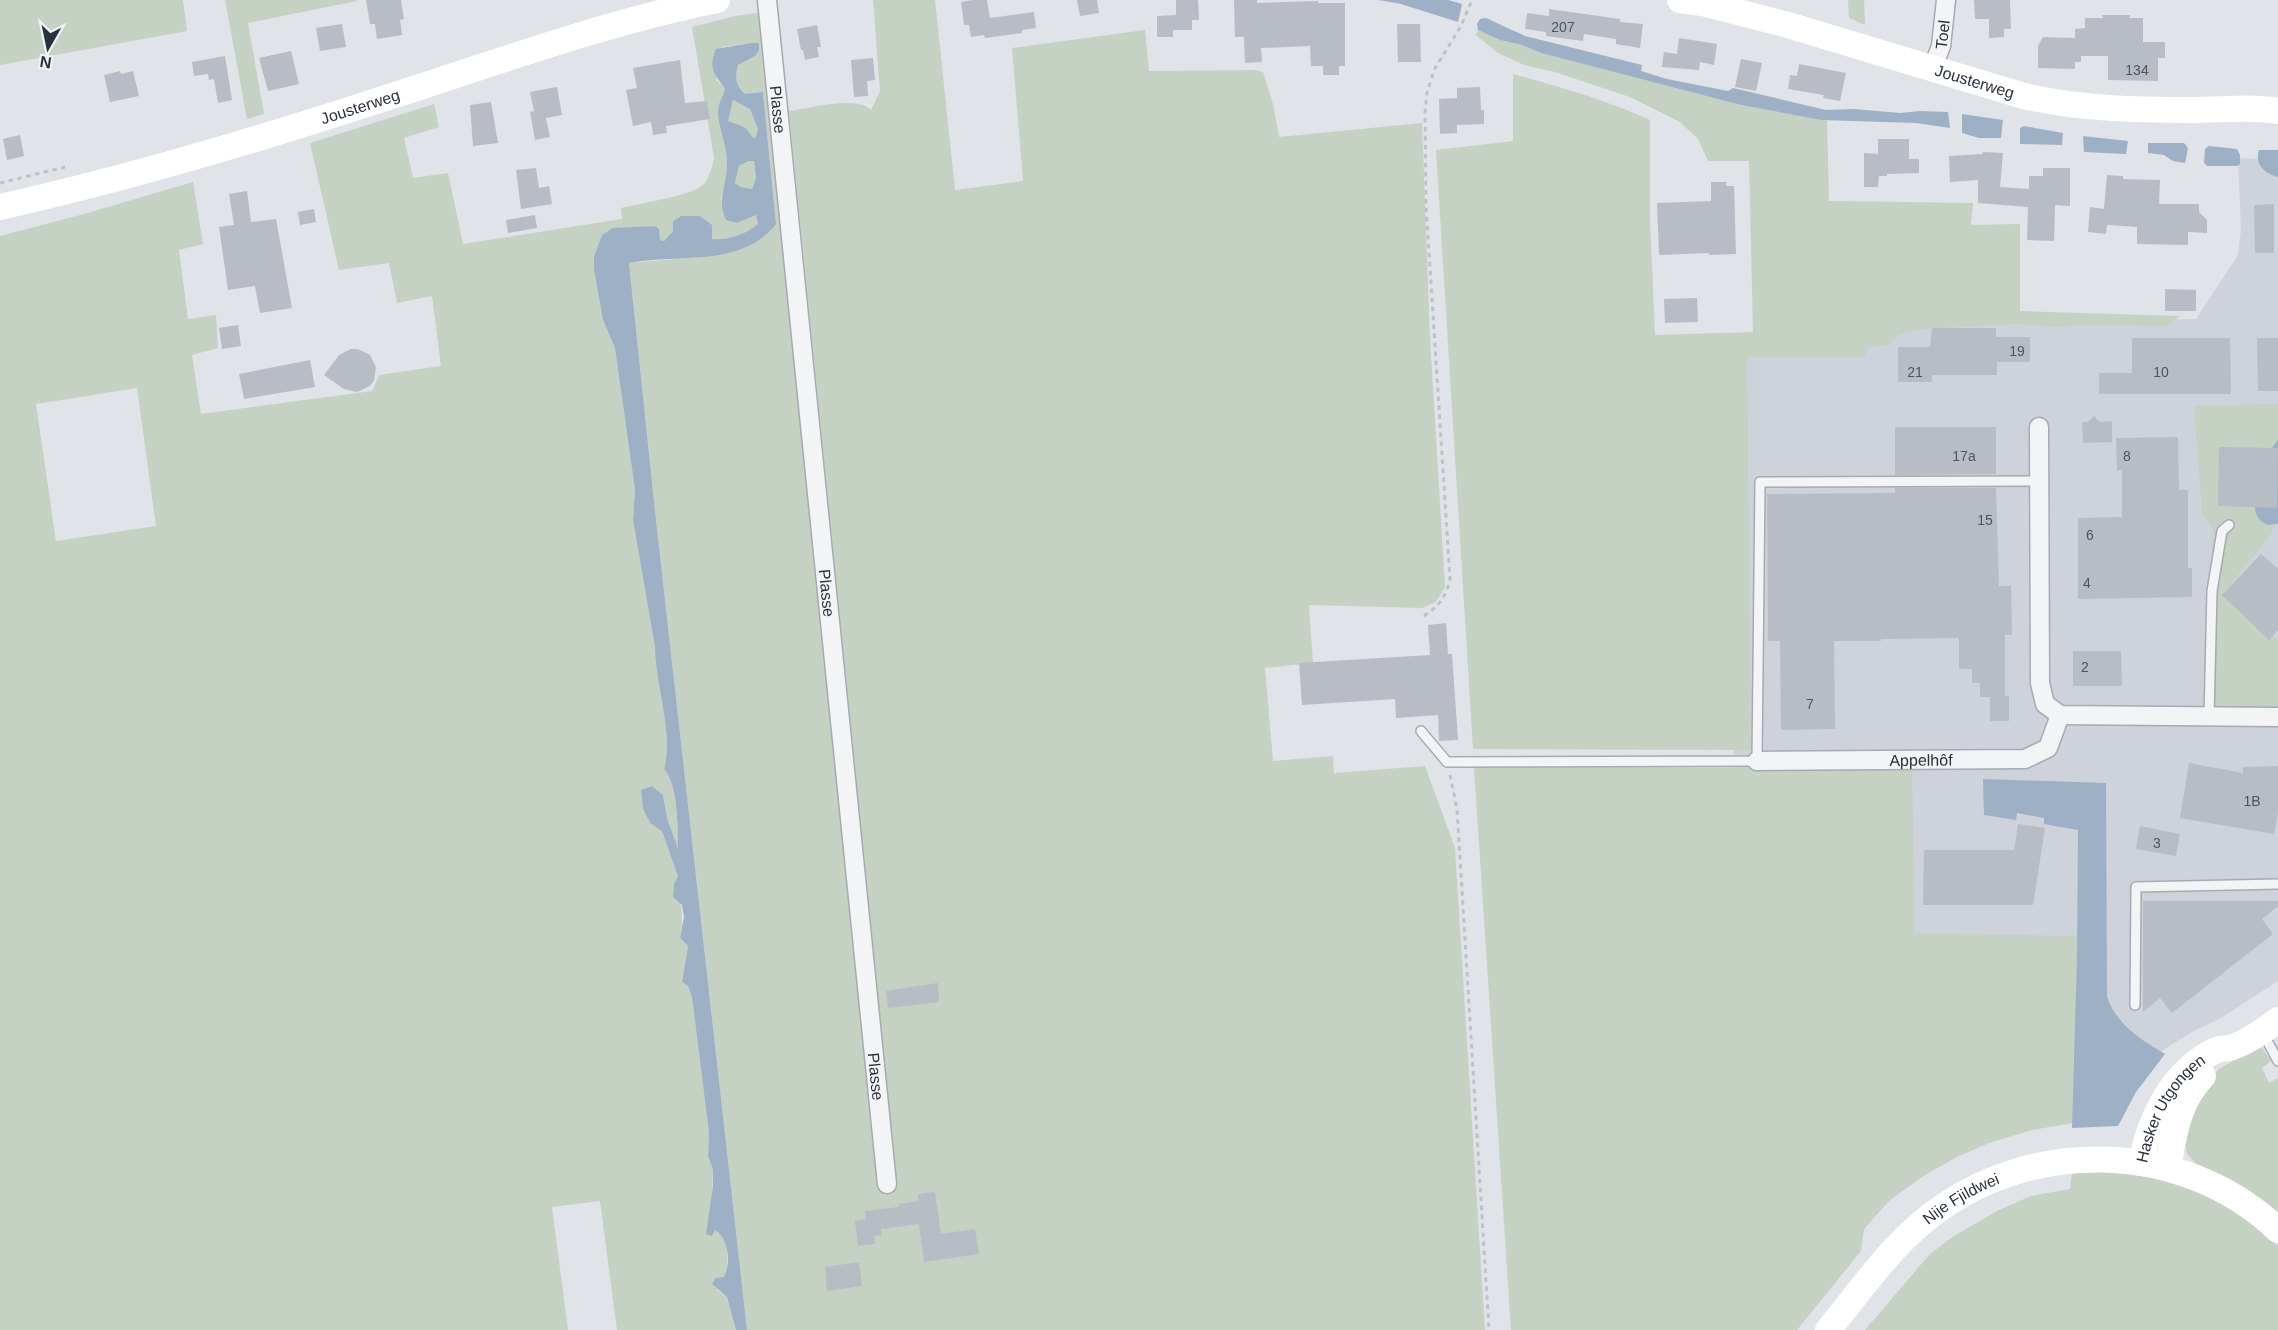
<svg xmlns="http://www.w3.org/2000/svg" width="2278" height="1330" font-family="Helvetica,sans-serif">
<rect width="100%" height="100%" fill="#e0e3e8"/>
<!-- built -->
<polygon fill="#ced2da" points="2238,158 2278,160 2278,981 2221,1018 2192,1032 2147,1060 2091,1009 2091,944 1907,942 1734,775 1726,341 1862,311 2083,322 2196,319 2238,255 2241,229"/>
<!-- green -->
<g fill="#c5d1c2" fill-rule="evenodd">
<polygon points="0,0 183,0 187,31 0,65"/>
<polygon points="225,0 357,0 357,1 248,23 264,114 247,119"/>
<path d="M873,0H935L955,190L1023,181L1012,48L1145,30L1149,71L1256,70L1263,72L1273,104L1279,137L1422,123L1430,337L1445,587L1436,602L1422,608L1309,605L1313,663L1265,668L1273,761L1333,756L1334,773L1425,766L1455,848L1485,1330H747L656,520L629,263L701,257L776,224L763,92L745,94C735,85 735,78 738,65L745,61L751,43L722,47L716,79L725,89L718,108L728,162L726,182L721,200L737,223L756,215L758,224C745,235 728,240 712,239V225L700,216H681L673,221V231L664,241L660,240L655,226L635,228L603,320L615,348L635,490L633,520L655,647C655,685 674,733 664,769C678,785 678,829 678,851L667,818L663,795L641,790L643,808L651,824L662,830L678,876L674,884C682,906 684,915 680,938L688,946L682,981L688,986L692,997L709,1133L708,1156L713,1170L712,1198L715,1230L723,1234L727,1242V1272L717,1290L727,1297L736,1330H617L600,1201L552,1207L568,1330H0V236L84,214L193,182L203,244L179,250L188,319L216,315L218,348L192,355L201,414L372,391L379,375L441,366L432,296L397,303L389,263L339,270L310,143L434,104L439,127L404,138L413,178L448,173L463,244L622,219L621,208C637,204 694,195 703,185C710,177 712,167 714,158L692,27L735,16L762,12L881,1187L897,1184L789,111C810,108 857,95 871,110L880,91ZM137,388L156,526L56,541L36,404Z"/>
<polygon points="1848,0 1864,0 1865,25 1849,18"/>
<path d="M1478,30L1500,40L1522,45L1541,53L1741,105L1827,121L1829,201L1973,203L1971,225L2020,224V311L2180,316L2168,326L2084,325L2055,327L2017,324L1922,329L1896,336L1890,345L1868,347L1865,357H1747L1751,750L1473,749L1436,150L1513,141V74C1560,87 1606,100 1650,120V218L1655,335L1753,332L1749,161H1708L1698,139L1680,122L1630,97L1555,72L1524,65L1498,53L1476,35Z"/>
<path d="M733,100L750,109L758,129L757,137L753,138C744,123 742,127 728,121Z"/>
<polygon points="749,161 754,161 756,178 752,189 741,187 735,183 739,166"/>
<polygon points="2278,404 2278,440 2274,443 2269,525 2275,524 2271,534 2223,594 2275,639 2278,636 2278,707 2203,709 2213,529 2202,513 2194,406"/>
<polygon points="1474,767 1912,768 1915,933 2078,936 2073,1123 2032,1130 1989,1143 1957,1157 1925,1175 1890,1200 1864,1229 1861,1251 1797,1330 1511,1330"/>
<polygon points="2260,1045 2271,1061 2262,1068 2269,1083 2278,1078 2278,1216 2199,1167 2187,1154 2182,1136 2204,1084 2219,1069"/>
<path d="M2072,1172C2091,1172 2110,1170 2128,1172C2174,1176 2247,1210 2278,1246V1330H1865L1930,1254L1954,1236L1997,1211L2031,1196L2070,1189Z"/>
</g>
<!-- water -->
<g fill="#9eb0c5" fill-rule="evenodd">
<polygon points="1378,0 1448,0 1462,4 1458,22 1401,4"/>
<polygon points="1486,18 1525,36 1642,65 1641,71 1667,79 1728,91 1733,88 1826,110 1853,109 1901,113 1919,111 1948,112 1950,128 1916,123 1821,120 1741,105 1541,53 1522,45 1500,40 1478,30 1477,24 1480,19"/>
<path d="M751,43H759V50L755,56L738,65C735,78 735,85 745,94L763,92L776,224C741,269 677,253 629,263L656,520L747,1330H736L727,1297L712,1284L716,1278L724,1277C731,1264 729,1238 715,1230L712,1236L706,1234L713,1186V1170L708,1156L709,1133L692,997L688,986L682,982L688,946L680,938L684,917L682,905L673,897L674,884L678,876L662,831L651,824L643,809L641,790L652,786L663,795L667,818L678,849C678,829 678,784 664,769C674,733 655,685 655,647L633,520L635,490L615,348L603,320L594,269V257L602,235L613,228L655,226L659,229L660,240L664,241L673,231V221L681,216H700L712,225V239C728,240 745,235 758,224L756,215L737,223L726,220C716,200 728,183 727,161C727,144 718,128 718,111C718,104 723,96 725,89C714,73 708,69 716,49ZM733,100L750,109L758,129L756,137L753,138C744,123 742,127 728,121ZM749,161H754L756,178L752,189L741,187L735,183L739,166Z"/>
<polygon points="1962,114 2003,120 2001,138 1979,138 1962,133"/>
<polygon points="2024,126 2063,133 2062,145 2020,144 2020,128"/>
<polygon points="2083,136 2128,141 2126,154 2084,152"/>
<polygon points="2148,143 2184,143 2188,148 2185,163 2173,161 2164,155 2148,153"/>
<polygon points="2209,146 2237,149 2240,155 2240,164 2237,166 2207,166 2204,163 2205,149"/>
<path d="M2259,150H2278V177C2265,174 2254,164 2259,150Z"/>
<path d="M2278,440V524C2273,524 2268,526 2264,523C2257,520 2254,510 2255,503C2256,489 2268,449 2278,440Z"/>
<path d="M1983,779L2106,783L2107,997C2117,1025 2141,1040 2165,1054L2136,1092L2118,1126L2072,1128L2077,958L2078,830L2044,824V818L2017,813L2016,820L1984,815Z"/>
</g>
<!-- building -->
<g fill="#b8bcc4">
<polygon points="366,0 401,0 404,19 400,20 402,35 377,39 375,24 370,24"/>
<polygon points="973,0 987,0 990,18 1034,12 1036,28 1022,30 1022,33 985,38 984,35 971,37 969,25 964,25 961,2"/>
<polygon points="1077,0 1097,0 1099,13 1080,16"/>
<polygon points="1176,0 1198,0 1199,20 1192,20 1192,30 1173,30 1173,37 1157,37 1157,16 1176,15"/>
<polygon points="1234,0 1257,0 1257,3 1318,1 1318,3 1345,3 1345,66 1339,66 1339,75 1323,75 1323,66 1311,66 1310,46 1261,48 1262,62 1245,63 1244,37 1235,37"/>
<polygon points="1974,0 2010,0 2011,29 2004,29 2004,37 1989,38 1989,19 1975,19"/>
<polygon points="1549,9 1620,19 1620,22 1643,24 1640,48 1616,44 1616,39 1584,34 1583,41 1546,36 1546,32 1525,29 1527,13 1549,16"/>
<polygon points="2102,15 2130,15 2130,18 2143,18 2143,42 2165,42 2165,58 2158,58 2158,81 2108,80 2108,56 2081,56 2081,62 2075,62 2075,69 2038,68 2038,46 2043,37 2075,38 2075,29 2085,28 2085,18 2103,18"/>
<polygon points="342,24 346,47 320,51 316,28"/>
<polygon points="1397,24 1420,24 1421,62 1398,62"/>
<polygon points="817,25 821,47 817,47 819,57 805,60 803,50 801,50 797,29"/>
<polygon points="1679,38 1717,44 1714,65 1700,62 1699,70 1662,67 1664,52 1677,54"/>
<polygon points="291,51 299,84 268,91 259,58"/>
<polygon points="225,56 232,100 218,103 214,79 209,80 208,74 194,76 192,62"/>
<polygon points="873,58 875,80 867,81 868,96 854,97 851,60"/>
<polygon points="1741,59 1762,63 1756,91 1735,87"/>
<polygon points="680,60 685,103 707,101 710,119 666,126 667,133 653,135 651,122 633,126 626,90 637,88 633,68"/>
<polygon points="1799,64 1846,73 1840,101 1823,98 1824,95 1788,89 1790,75 1797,76"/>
<polygon points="120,71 121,74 133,71 139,96 110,102 104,75"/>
<polygon points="557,87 562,115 546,118 550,137 535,140 530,112 534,111 530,92"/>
<polygon points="1480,87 1481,110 1484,110 1484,124 1457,125 1457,133 1440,134 1439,99 1457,98 1457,88"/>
<polygon points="491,102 498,143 473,146 470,105"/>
<polygon points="20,135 24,156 7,160 3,139"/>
<polygon points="1878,139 1909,139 1909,159 1919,159 1919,173 1887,174 1887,176 1879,176 1878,187 1864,187 1864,153 1878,154"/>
<polygon points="1983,152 2003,153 2000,187 2029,189 2029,176 2043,176 2043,168 2070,168 2070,206 2055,205 2054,241 2027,240 2028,207 1978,203 1978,180 1950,182 1949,156 1982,154"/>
<polygon points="536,168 539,188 549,186 552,204 521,209 516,170"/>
<polygon points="2107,175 2123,176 2123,179 2160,180 2159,204 2199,204 2199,212 2207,220 2207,233 2188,232 2188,245 2137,244 2137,227 2107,225 2106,234 2088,232 2090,207 2104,209"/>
<polygon points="1711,182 1726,182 1726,186 1734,186 1736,254 1709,255 1709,253 1659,255 1657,203 1711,201"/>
<polygon points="247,191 251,222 276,219 292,308 260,313 255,286 228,290 219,227 234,225 229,194"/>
<polygon points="2274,204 2274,253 2255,253 2254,205"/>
<polygon points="314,209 316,222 300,225 298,212"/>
<polygon points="535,215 537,228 508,233 506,220"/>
<polygon points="2165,289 2196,290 2196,311 2165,311"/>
<polygon points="1697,298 1698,322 1665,323 1664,299"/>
<polygon points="238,325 241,346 222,349 219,328"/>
<polygon points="1932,328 1996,328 1996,337 2030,337 2030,362 1997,362 1997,375 1932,375 1932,382 1898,382 1898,347 1930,347"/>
<polygon points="2132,338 2230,338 2231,394 2099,394 2099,373 2132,373"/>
<polygon points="2257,338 2278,338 2278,391 2258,391"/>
<polygon points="351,349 358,349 370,355 376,367 374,380 370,386 357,392 344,389 324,375 339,355"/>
<polygon points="310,360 315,387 244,399 239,374"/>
<polygon points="2094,416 2100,422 2112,421 2112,442 2083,443 2082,422 2088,422"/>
<polygon points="1895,427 1996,427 1996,474 1895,475"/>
<polygon points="2178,437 2179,490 2188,490 2188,568 2192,568 2192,597 2078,599 2078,518 2122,517 2122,470 2117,470 2116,438"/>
<polygon points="2219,447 2278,448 2277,508 2218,506"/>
<polygon points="1895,488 1996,488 1999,586 2011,586 2012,635 2005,635 2005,696 2009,696 2009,721 1990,721 1990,697 1980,697 1980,683 1972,683 1972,669 1959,669 1959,638 1881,639 1881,641 1834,641 1835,729 1781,730 1780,641 1768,641 1767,494 1895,493"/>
<polygon points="2261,554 2278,569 2278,630 2269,640 2222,595"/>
<polygon points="1446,623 1448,654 1452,654 1458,740 1439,741 1438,715 1396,718 1395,699 1302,705 1299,663 1430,655 1428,625"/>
<polygon points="2073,651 2121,651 2122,686 2073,686"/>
<polygon points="2189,763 2243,773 2243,767 2278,766 2278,813 2274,834 2180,818"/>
<polygon points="2018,824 2045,828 2033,905 1923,905 1924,850 2014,850"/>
<polygon points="2140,826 2180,834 2176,856 2136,849"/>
<polygon points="2143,901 2278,901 2278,906 2262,919 2273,934 2172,1013 2160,998 2143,1012"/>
<polygon points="938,983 939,1002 888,1008 886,991"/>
<polygon points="935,1192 941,1234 975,1229 979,1254 924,1262 919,1224 881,1229 882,1235 874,1236 875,1244 858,1246 855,1221 866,1219 865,1211 899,1207 899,1204 919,1201 918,1194"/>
<polygon points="859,1262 862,1286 827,1291 825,1267"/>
</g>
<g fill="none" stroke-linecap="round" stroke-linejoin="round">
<!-- lane casing -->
<g stroke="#a6aab2" stroke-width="12">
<g id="lane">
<polyline points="2209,716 2212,591 2222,531 2229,525"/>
<polyline points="1421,731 1447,762 1757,761 1760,482 2040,481"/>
<polyline points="2135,1005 2136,887 2278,884"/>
<polyline points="2263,1033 2278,1061"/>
</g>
</g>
<!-- street casing -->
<g stroke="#a6aab2" stroke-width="21">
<g id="street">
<path id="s1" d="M767,0L887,1184"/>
<path id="s2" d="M1933,67L1941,46L1946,0"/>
<polyline points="2039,427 2040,683 2045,704 2060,715 2278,717"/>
<path id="s3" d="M1757,761L2025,759L2048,748L2060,715"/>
</g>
</g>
<!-- path -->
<g stroke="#bec1c6" stroke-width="3" stroke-dasharray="4.5 4.5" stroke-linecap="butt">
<polyline points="0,183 65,167"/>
<path d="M1424,616C1439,606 1446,597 1450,579L1426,205L1425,113L1427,93L1434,70L1461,26L1472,0"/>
<polyline points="1450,775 1457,809 1489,1330"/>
</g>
<!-- lane -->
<use href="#lane" stroke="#f2f4f6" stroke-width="9"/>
<!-- street -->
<use href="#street" stroke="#f2f4f6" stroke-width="18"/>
<!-- secondary -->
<g stroke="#fff" stroke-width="26">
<path id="s4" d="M1680,0L1702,3L1788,25L2024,96C2081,109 2136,110 2194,110C2221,110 2252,106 2278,111"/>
<path id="s5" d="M0,207C135,177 267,137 398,94C504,60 608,22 717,0"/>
<path id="s6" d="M2141,1163C2150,1117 2172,1072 2216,1050C2221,1048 2224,1049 2229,1048C2243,1045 2266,1029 2278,1020"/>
<path d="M2168,1168C2174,1134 2178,1102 2203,1076"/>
<path id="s7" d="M1828,1330C1858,1294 1888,1250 1924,1221C2025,1137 2181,1138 2278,1230"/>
</g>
</g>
<g text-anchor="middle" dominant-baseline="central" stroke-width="4.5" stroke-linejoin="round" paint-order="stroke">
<!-- number labels -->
<g font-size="14" fill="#4e5460">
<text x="1563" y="27">207</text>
<text x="2137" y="70">134</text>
<text x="2017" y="351">19</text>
<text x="1915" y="372">21</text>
<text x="2161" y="372">10</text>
<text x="1964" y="456">17a</text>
<text x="2127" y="456">8</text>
<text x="1985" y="520">15</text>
<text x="2090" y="535">6</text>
<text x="2087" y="583">4</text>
<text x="2085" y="667">2</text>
<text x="1810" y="704">7</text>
<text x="2252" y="801">1B</text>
<text x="2157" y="843">3</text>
</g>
<!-- street labels -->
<g font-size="16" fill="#2a313e" stroke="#eff2f6">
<text stroke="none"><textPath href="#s2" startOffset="34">Toel</textPath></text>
<text stroke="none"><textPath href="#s4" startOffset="306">Jousterweg</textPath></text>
<text stroke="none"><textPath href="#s5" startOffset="374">Jousterweg</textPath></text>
<text stroke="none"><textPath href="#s1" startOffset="110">Plasse</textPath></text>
<text stroke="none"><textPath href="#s1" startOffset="596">Plasse</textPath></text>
<text stroke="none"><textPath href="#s3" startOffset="164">Appelhôf</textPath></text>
<text stroke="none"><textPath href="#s1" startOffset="1082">Plasse</textPath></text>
<text stroke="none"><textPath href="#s6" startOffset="63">Hasker Utgongen</textPath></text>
<text stroke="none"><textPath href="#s7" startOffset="189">Nije Fjildwei</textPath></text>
</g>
</g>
<!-- north arrow -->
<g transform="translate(48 48) rotate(189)" stroke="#eff2f6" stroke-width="4.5" paint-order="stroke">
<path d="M0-4.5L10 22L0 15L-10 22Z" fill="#2a313e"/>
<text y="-9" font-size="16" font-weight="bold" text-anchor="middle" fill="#2a313e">N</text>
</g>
</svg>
